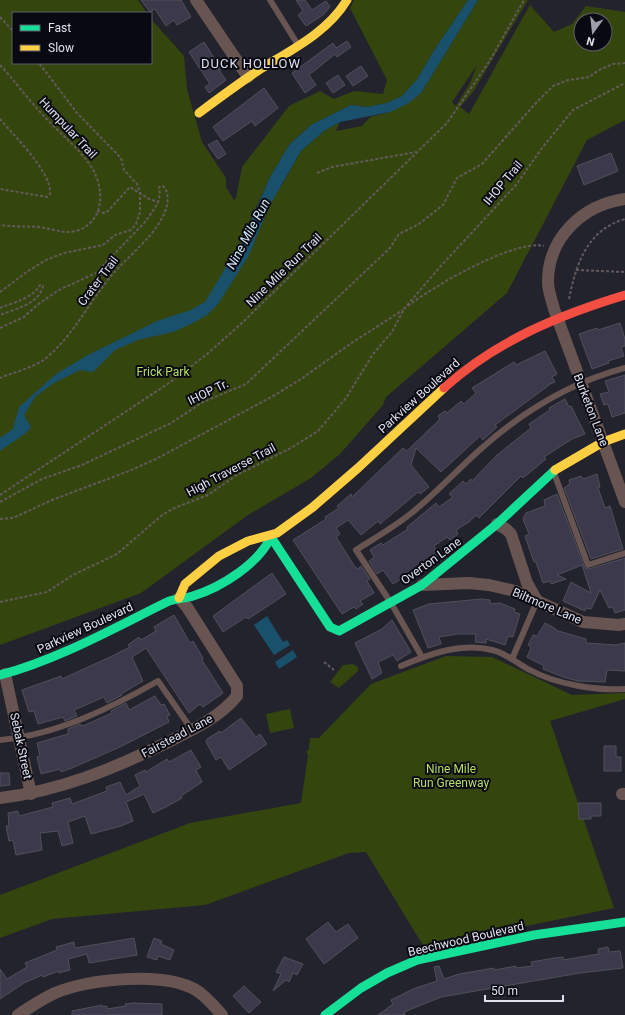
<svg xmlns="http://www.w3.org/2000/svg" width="625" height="1015" font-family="Roboto,sans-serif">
<rect width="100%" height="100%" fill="#23232d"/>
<!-- green -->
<g fill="#34450e" fill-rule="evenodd">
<path d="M0,0H138L147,13H13V63H151V19L184,56L187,89L202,142L226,178V187L234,200L236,198L242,167L289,106L320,91L334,99L354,91L383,94L387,80L350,8L354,0H468L433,52L418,78L402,96L387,103L367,107L351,105L311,125L289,145L269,179L250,221L282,185L301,151L324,131L340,122L336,131L362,126L370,117L390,112L421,93L478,0H528L473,92L460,107L469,114L530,5L554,32L572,24L586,6L625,12V120L587,140L507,293L386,397L383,405L340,454L311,478L248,515L141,593L0,645ZM581,20H605V44H581ZM477,65L470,83L456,106L452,102Z"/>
<polygon points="446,656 492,657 572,695 625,693 625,699 550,721 614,908 424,947 366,852 349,853 205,905 52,919 0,938 0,895 190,823 301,803 308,755 306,752 309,749 310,738 319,738 371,684"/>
<polygon points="353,664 358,667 358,671 339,688 330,682 343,665"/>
<polygon points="290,709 294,728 270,733 266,714"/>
</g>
<!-- water -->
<g fill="#19506c">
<polygon points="468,0 478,0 421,93 409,103 390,112 340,122 324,131 301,151 270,205 248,257 218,304 207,315 191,324 173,332 138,340 115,350 93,372 80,370 54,383 35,397 24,415 31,427 26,433 0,451 0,438 13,429 19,407 56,374 86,356 157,321 191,310 205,302 226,267 237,254 269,179 289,145 311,125 351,105 367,107 387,103 402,96 418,78 433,52"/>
<polygon points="267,616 283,642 287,640 290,645 274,655 254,625"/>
<polygon points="293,650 297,657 279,669 275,662"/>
</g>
<!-- building -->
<g fill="#3c394c" stroke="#505059">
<polygon points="141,0 181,0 191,17 177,25 174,20 166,26 155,9 150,12"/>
<polygon points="296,0 305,0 312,10 326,1 330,7 323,15 306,26 298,15 303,11"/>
<polygon points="347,41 351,47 337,57 335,54 309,75 316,85 305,93 292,73 333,43 336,48"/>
<polygon points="204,42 221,69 219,70 226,80 209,93 205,87 210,84 189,52"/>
<polygon points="361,66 368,76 353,86 346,76"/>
<polygon points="338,75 345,85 333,93 326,83"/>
<polygon points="264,88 278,108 255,126 252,121 223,141 213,127"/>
<polygon points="217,140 226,154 218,159 208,145"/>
<polygon points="611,153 618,171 584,185 577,166"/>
<polygon points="620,323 625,339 625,346 621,347 624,356 608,361 609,363 592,369 579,334 597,328 598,330"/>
<polygon points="545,351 557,374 552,377 555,382 548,385 548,386 495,425 497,427 483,440 480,436 441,472 416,448 411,465 429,487 420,494 418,492 380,524 378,521 361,535 348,520 336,528 340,534 336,537 355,567 358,569 361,566 370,579 367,581 374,593 360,601 363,604 356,609 354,607 342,614 293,540 326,519 325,517 339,508 337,506 351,494 352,497 403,448 407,451 440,419 438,416 445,411 447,413 461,401 464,404 476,393 472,388 514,362 516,365"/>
<polygon points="625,375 625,413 612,417 608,404 604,405 600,394 609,392 605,381"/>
<polygon points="565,399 569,407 571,406 585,434 572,439 544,457 546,459 523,478 521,476 479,518 476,515 469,522 456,530 458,534 450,540 447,537 434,546 438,554 431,560 393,584 383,570 377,574 369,561 374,557 370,550 381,543 383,545 408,529 407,527 436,503 439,507 453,497 449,494 463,481 466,484 471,479 472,481 497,455 531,428 529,424 550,410 549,408"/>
<polygon points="597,474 600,487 598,488 605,508 610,506 623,549 591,559 564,488 570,484 569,480 581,476 583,479"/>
<polygon points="557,494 585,568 589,569 625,558 625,610 615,613 613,607 609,608 600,590 591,609 586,608 585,611 563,601 571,582 591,593 582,565 557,575 566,579 551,584 550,581 543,583 536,562 534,562 525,536 529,534 523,519 526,513 545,506 544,500"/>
<polygon points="272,573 286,594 248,619 246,617 223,632 213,616"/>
<polygon points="481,599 490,600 490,604 500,603 515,609 514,612 520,614 513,637 508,636 505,645 486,639 486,643 475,642 476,634 457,634 439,637 441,644 428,648 413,610 429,604"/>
<polygon points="174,615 190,643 193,641 203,658 202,660 223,693 203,707 200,704 189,713 146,648 132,657 143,681 121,694 122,695 107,703 104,697 74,710 77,716 65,721 63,717 38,724 34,711 29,712 22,690 61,676 62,679 110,657 130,647 128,645 139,637 141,640 156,631 154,627"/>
<polygon points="392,620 411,652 397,661 393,655 378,662 382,673 372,679 355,643 382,629"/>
<polygon points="545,623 556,629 555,630 586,639 586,643 616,645 625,643 625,671 607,670 605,682 578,681 563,677 543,669 544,666 527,657 531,648 528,645 533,635 537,636"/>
<polygon points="155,696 161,705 164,704 170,715 167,716 169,722 120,747 72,768 61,772 60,769 41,774 37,757 40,756 37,743 68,734 68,729 80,724 81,726 85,725 112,713 111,711 126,703 129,710"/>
<polygon points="241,718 256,737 260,734 267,744 229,770 221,757 216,760 206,742 207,739 220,731 221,733"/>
<polygon points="604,746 616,746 616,757 621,757 621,771 604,771"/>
<polygon points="191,750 201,767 196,770 202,782 181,796 182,798 164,808 153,813 144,794 126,802 133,821 121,826 91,834 85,816 68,822 73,843 62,846 58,831 40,833 42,850 16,855 13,840 9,841 6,826 9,826 8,813 18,811 19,816 53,807 52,803 70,798 72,804 107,791 106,787 120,782 126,795 140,786 135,775 145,770 146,772 167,759 169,762"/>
<polygon points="0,773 9,773 10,785 0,786"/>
<polygon points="578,803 601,803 601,816 591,816 591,819 579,819"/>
<polygon points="328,922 336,932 348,924 358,938 324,964 306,939"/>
<polygon points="134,938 137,955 89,963 87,954 68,959 70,970 59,973 59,971 43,977 42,975 24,983 0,999 0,969 7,979 27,967 25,963 57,950 56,947 74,942 75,948"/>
<polygon points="154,938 162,941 161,944 174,950 170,960 158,956 157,960 147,957"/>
<polygon points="608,947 609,952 620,951 623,968 580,973 441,997 404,1012 405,1015 378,1015 393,1004 391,1000 413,989 437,981 434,967 439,966 444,979 459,974 494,968 494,970 516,966 516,968 532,966 531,962 555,958 563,957 563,960 599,954 598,949"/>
<polygon points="284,957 303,964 297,975 293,973 289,982 286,980 273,991 281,974 276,972"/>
<polygon points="244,986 261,1002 249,1013 233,996"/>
<polygon points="133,1003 162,1004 162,1015 72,1015 72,1011 102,1005 102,1007 107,1006 107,1009 126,1006 125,1004"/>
</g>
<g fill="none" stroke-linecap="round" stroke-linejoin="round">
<!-- path -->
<g stroke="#645a5d" stroke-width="2" stroke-dasharray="3 2" stroke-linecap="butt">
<polyline points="0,17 13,31"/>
<path d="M0,65C15,81 27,98 42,114C57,131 77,146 90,165C105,186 106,222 76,231C64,234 52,229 40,227C26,226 13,227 0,225"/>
<path d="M0,119C14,136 52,172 50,194L47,197L0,189"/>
<polyline points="317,173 332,167 416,152"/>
<polyline points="97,211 104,213 108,211 130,187 149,199 158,202"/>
<polyline points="576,270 625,272"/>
<polyline points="0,292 28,271 46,260 64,253 103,245 115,235 131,230 136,224 140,212 140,192 137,184 124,170 121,158 77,113 39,63"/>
<path d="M569,299C576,264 587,230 625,219"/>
<path d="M408,306C432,287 514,239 544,246"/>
<path d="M0,308C14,302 32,299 40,285L43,286C39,304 15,309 0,315"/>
<path d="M0,328L24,317L37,305L59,290L96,273L146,221L158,203L160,194L159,187L163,186C170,193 168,206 164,214C154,237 127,257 111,276C88,304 73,336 45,359C33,368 14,372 0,378"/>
<polyline points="0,495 169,383 206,355 243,322 447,123 489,62 524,0"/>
<polyline points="0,502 42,479 82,465 171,423 203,402 246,384 390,248 399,234 419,224 443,205 457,178 482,164 534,105 553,86 568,80 589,77 599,70 613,64 625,63"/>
<polyline points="0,519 13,518 52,500 129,471 156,459 275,395 301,379 353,342 403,310"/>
<polyline points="0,602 47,592 73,575 117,554 161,516 172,509 208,495 237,475 291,448 318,431 346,398 373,354 392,332 404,309 439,268 516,185 542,148 573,110 625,83"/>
<polyline points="324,662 334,670"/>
</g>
<!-- lane -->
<g stroke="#685552" stroke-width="6">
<polyline points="270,0 298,45"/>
<polyline points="554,473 588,565 625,553"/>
<path d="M422,657L391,603L356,550C375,538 396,526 414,511C438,491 459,468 483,447C524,411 572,382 625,368"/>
<polyline points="512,659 537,601"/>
<path d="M401,666C429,654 462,642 492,650C506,653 518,664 530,670C555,684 597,691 625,689"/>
<path d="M0,740C56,735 111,708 158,681L192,730"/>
</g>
<!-- street -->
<g stroke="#685552" stroke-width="12">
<polyline points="196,0 248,77"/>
<path d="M625,199C583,205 548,237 548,282C548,291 552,301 554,309L625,502"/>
<polyline points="497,524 506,529 511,534 527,583 537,601"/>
<polyline points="422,585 469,583 489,585 515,591 583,622 619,625 625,624"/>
<polyline points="5,674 31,794"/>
<polyline points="622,794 625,794"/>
<path d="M0,798C59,791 113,769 166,743C192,730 219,718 237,696V686L187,607L179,598"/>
<path d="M18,1015C30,1007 42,999 55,993C89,979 163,971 196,990C206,996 214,1006 222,1015"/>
</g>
<!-- fast -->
<g stroke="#16e098" stroke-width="9">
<polyline points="271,537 330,627 339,631 422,585 497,524 555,470"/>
<path d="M0,675C59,659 112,629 167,602C175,598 184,599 193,596C222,587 258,564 271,537"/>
<polyline points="325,1015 361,988 387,973 417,960 534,935 625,922"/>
</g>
<!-- slow -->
<g stroke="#ffcf43" stroke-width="9">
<path d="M199,113C219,98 238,84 259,70C291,50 327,33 347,0"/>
<polyline points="555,470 603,442 625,434"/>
<polyline points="179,598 185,584 219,556 248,541 277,533 313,507 358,468 444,388"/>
</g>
<!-- jam -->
<path stroke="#f24e42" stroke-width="9" d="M444,388C496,341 559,315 625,295"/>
</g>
<g text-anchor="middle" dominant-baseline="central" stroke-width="4" stroke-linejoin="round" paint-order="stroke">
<!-- street labels -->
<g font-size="12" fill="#e0e0ee" stroke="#090912">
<text transform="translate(68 128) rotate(47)">Humpular Trail</text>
<text transform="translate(503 183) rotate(-50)">IHOP Trail</text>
<text transform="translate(284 270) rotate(-44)">Nine Mile Run Trail</text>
<text transform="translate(98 281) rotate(-53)">Crater Trail</text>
<text transform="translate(208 392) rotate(-26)">IHOP Tr.</text>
<text transform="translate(419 396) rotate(-42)">Parkview Boulevard</text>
<text transform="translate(591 410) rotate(69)">Burketon Lane</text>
<text transform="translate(231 470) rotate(-28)">High Traverse Trail</text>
<text transform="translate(431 561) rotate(-36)">Overton Lane</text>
<text transform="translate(547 606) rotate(23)">Biltmore Lane</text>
<text transform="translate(85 628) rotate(-25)">Parkview Boulevard</text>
<text transform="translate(177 736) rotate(-28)">Fairstead Lane</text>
<text transform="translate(21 746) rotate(78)">Sebak Street</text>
<text transform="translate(466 939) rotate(-13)">Beechwood Boulevard</text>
</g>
<!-- park labels -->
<g font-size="12" fill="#b6df62" stroke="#090912">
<text x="163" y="372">Frick Park</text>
<text x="451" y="769">Nine Mile<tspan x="451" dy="14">Run Greenway</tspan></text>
</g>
<!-- neighbourhood labels -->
<g font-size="13" letter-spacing="1" fill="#e0e0ee" stroke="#090912">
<text x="251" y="63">DUCK HOLLOW</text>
</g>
<!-- water labels -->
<g font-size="13" font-style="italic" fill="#d0e7f6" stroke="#090912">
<text transform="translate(248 234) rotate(-62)">Nine Mile Run</text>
</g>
</g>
<!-- legend -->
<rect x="12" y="12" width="140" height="52" fill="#090912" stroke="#5f5f6a"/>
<rect x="20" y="25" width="20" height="6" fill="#16e098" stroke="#5f5f6a"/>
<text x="48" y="32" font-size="12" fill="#e0e0ee">Fast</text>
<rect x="20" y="45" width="20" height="6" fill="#ffcf43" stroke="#5f5f6a"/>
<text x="48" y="52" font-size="12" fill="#e0e0ee">Slow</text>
<!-- north arrow -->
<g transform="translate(593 32) rotate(195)"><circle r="19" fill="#090912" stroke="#5f5f6a"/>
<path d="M0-3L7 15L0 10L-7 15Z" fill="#9e9eaa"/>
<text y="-6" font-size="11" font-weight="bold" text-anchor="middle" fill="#e0e0ee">N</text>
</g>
<!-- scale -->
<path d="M485 995v6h78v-6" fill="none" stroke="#e0e0ee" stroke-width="2"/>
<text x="491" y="995" font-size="12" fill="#e0e0ee" stroke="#090912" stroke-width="3" paint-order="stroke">50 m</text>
</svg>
